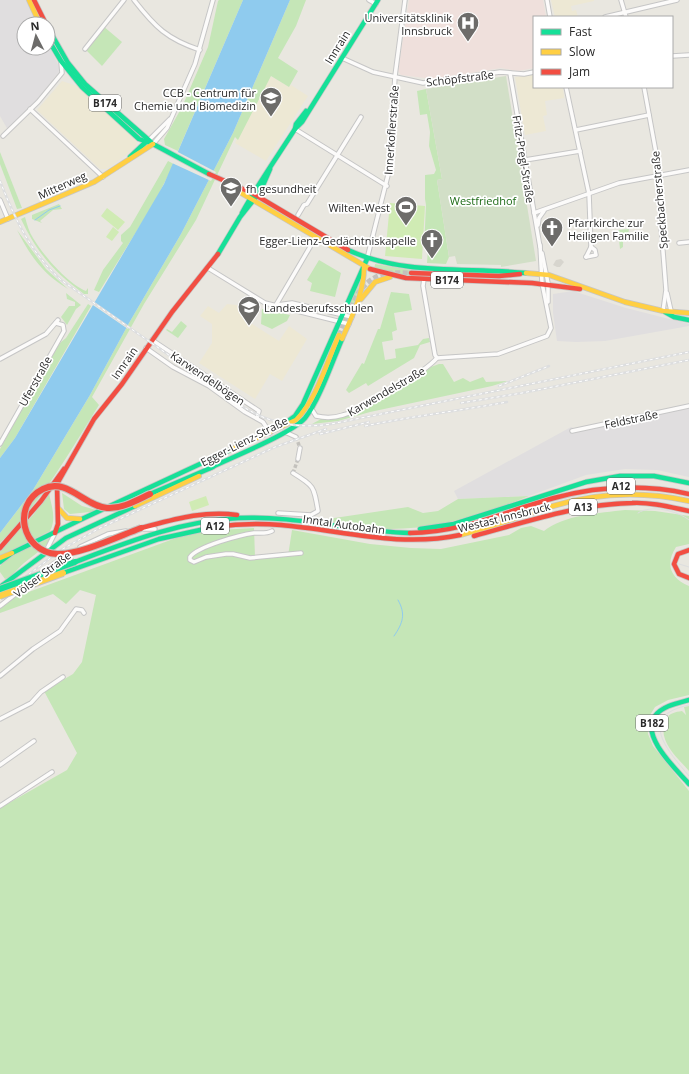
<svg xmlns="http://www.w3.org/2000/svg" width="689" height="1074" font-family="'Open Sans',sans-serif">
<rect width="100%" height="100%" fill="#e9e7e0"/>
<!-- industrial -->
<g fill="#e0dedf">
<polygon points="0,0 26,0 38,24 24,24 24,48 48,48 48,44 60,68 59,72 31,107 8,130 0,116"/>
<polygon points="573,291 626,308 689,324 689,326 605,341 576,342 557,341 553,313 553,294"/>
<polygon points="689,404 689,477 657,470 625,469 586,475 529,496 458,499 454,491 571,427 576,429"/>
</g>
<!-- education -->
<g fill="#ede8d4">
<polygon points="551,0 594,0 594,1 571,6 572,11 576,10 578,17 555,17"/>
<polygon points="267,74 289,87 291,85 308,96 266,161 235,143"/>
<polygon points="534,74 534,87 563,87 564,98 545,101 547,115 543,116 546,131 525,135 515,77"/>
<polygon points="62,81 77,86 135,139 137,143 135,148 107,169 100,169 37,110"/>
<polygon points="248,303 257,309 249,322 279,341 289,326 307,339 282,381 270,374 255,399 199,363 212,343 212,324 200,316 208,306 219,313 227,304 245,306"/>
</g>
<!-- medical -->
<polygon fill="#efe0dc" points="409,0 543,0 546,17 534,17 534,68 518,71 501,68 432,79 401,75 398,71"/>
<!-- green -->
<g fill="#c5e6b7">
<polygon points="219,0 243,0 178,151 165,145 164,139 182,107 208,47 218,1"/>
<path d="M290,0H306L296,26L278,58L298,71L289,87L271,76L238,140L235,137L196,220L144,304L92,397L99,405C69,453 41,503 0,543V533L33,490L90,395L129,323L181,234L233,133Z"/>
<polygon points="103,26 122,42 102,66 85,49"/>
<polygon points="426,89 442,179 437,180 449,257 446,264 427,263 428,249 424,248 426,205 425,199 425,175 434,174 436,170 429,146 430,132 427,114 420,115 417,91"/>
<polygon points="0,152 22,208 17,209 0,164"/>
<polygon points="168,161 174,164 154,203 99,292 94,290 103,270 123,243 121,241 121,235 130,227"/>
<polygon points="59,204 62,209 53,210 40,221 42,223 32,219 32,215"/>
<path d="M25,217C27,224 29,232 33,238C43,255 68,284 86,291L88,288V294H84C54,272 37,253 21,219Z"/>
<polygon points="629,229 628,235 623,238 623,247 620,249 618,230"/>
<path d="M17,230L46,269L68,289C42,273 31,257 17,230Z"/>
<polygon points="319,260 341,273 335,297 310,291 312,283 307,280"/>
<polygon points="375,264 411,270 411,276 374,269"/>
<polygon points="362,274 354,304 349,313 346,313"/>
<polygon points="391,292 409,294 412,310 394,313 397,330 392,332 393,340 382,342 385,360 396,358 395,349 418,345 423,339 429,338 430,342 420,345 414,358 368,386 366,383 349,393 346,390 362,363 364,364 378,329 380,329"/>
<polygon points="66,293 81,305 76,309 67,325 61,317 69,306 75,306 75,302 67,299"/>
<polygon points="88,304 91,306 15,438 0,458 0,449 48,361 61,342 66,338"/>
<polygon points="262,309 290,315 287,321 272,329 261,324"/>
<polygon points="181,321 187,326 178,338 166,330 167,329 172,332"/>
<polygon points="439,364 443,364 454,382 463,378 470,382 483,377 486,382 508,381 492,386 370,412 338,421 312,424 321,419 339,417 399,388 431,367"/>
<path d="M49,493C51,505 57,518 50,531L0,556V551L34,514Z"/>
<polygon points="62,493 82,506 100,511 70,514 64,509"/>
<path d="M529,496C478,517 425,533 369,528C353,527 337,523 321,520L408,507L423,513L438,511L458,499Z"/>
<path d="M625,510L655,511L689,516V544L676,547C665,564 670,578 689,586V695L668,700L655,707L647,720L648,734L653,746L689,791V1074H0V808L67,770L77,753L44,691L73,674L82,662L96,595L80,590L66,604L53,594L0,613V609L15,597L187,534L219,530L254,528L255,557L288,556L292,530L370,544L411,548L441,549L509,535L521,528L531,526L544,531C563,515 600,513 625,510Z"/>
<path d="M53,537C45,548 35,554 24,563C18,568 13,576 5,579L0,572V566C15,552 34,545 53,537Z"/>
<path d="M689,706V771C677,757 656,740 666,719C670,713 675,712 682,711L686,715L684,707Z"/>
</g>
<!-- cemetery -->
<polygon fill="#d2dfc7" points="506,76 536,261 501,267 501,265 457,264 455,256 449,257 437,180 442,179 426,89"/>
<!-- pitch -->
<g fill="#d0ebb4">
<polygon points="390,203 425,206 422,259 385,256"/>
<polygon points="107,208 125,222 118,230 101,216"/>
<polygon points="113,227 119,232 112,241 106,237"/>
<polygon points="206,496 209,505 192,511 189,502"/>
</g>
<!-- plaza -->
<polygon fill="#d7d5ce" points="561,259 564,262 560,267 557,267 553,265 556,260"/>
<!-- water -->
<polygon fill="#8fcbee" points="243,0 290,0 233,133 181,234 129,323 90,395 33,490 0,533 0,458 15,438 164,184"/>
<!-- pier -->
<g fill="#e9e7e0">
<polygon points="176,151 216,172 211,181 172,163"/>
<polygon points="92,301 129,327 128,329 90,303"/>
</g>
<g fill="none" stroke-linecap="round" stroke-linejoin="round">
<!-- stream -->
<g stroke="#8fcbee" stroke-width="1">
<polyline points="35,220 49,210 60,206"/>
<path d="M394,636C403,623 406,614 398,600"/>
</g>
<!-- street-tunnel -->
<g stroke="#c3c1bc" stroke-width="3.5" stroke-dasharray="3.5 2" stroke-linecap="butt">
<polyline points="296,437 300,448"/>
<polyline points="293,473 298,459"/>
</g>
<!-- primary-tunnel -->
<path stroke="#c3c1bc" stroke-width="5" stroke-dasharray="5 2.5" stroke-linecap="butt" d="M339,335C349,312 358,278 386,274C395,272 403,273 411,273"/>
<!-- street casing -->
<g stroke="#c6c6c6" stroke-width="5.5">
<g id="street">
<path d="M134,0C155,27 167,39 200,50"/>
<polyline points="369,0 376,4"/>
<polyline points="547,0 550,17"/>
<polyline points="621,0 626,17"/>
<polyline points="605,17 677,0"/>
<polyline points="85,49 124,0"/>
<polyline points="672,56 689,55"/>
<polyline points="342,58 373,72 423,83 500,72 524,74 534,72"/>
<polyline points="510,73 540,247"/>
<polyline points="566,87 589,194 591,247 586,257"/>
<polyline points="644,87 659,169 661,226 666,290 663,311"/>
<polyline points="30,109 103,177"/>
<polyline points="295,129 387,186"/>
<polyline points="576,130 649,115"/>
<polyline points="3,136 38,102 62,73 61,62"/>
<polyline points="149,140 170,119"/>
<polyline points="153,144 167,128 195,64 213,0"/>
<polyline points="525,160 580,151"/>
<polyline points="0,200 8,219"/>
<polyline points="534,213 619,183 689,170"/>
<polyline points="298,215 304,205 307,204 361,117"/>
<polyline points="538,225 539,218 544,211"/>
<polyline points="679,243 689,242"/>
<polyline points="542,253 548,283 548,302"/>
<polyline points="586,257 596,255 595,250 591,247"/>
<polyline points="367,259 390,167 395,76 405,0"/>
<polyline points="208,268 265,303 349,324"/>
<polyline points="424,279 423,286 435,355 437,358"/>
<polyline points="667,293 671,311"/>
<polyline points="276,305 310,247"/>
<polyline points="277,305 292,303 352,317"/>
<polyline points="152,340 259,411 257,418"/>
<polyline points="146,348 173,367 209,386 245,412 263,422 270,433"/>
<polyline points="0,359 46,334 58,320"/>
<path d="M311,408L316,416C325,418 334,418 343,415C362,410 425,372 437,358L498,354L547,336L551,328L542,283L540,245"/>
<polyline points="572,431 689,406"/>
<polyline points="285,432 296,437"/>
<polyline points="0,444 64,331 63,325 56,323"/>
<polyline points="298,459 300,448"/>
<path d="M278,513L311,515L318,511C314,486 314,486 293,473"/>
<polyline points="144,529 155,529"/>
<path d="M272,531C267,534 260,533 254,533C240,535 198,546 190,557V560L194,562L206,557L226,554H233L250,558L301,553"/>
<polyline points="80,547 108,534 126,531"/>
<polyline points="46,551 55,533"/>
<polyline points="43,572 67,554"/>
<polyline points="0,606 18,592"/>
<polyline points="0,676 33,649 60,631 76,609 82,610 84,613"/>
<polyline points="0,719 31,703 41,692 63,677"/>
<polyline points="0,765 34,741"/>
<polyline points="0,806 52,772"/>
</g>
</g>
<!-- fast casing -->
<g stroke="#c6c6c6" stroke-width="6">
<g id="fast">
<polyline points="48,28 68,63 85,84 151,142"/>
<polyline points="48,39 61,61 82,87 139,139 153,144 209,174"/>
<polyline points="295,129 302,122 378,0"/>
<polyline points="130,157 148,140"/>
<path d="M242,213C258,184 277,157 295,129L296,124L306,111"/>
<path d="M348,250C404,276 467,267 526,273"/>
<polyline points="218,254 240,217 260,192 270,169"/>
<polyline points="665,312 674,317 689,320"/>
<polyline points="288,421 295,416 303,404 367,259"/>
<path d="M210,468C232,457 291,434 305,418C319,401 333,360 342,339"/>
<polyline points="150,494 213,467"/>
<polyline points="420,529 454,524 586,482 620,476 654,476 689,483"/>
<polyline points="0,562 12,553 82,519 230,450"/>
<path d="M75,562C128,542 181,521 238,518C296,515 353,532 410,533"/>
<polyline points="63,573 159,539 214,527"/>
<polyline points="0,587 66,538 135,506"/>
<path d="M689,700C678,703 662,706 655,716C640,736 676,769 689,784"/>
</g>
</g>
<!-- slow casing -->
<g stroke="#c6c6c6" stroke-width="6">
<g id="slow">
<polyline points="29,0 40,24"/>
<polyline points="231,187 370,269"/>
<polyline points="0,222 94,182 153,144"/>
<polyline points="526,273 549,275 625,302 663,311 689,313"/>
<polyline points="361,299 375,282 390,277"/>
<path d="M342,339C352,316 364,293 364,267"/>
<path d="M230,450L296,420C318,397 326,364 339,335"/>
<polyline points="135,506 199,476"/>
<polyline points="58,508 67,518 80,519"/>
<path d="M460,535C492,527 522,515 553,506C599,492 643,491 689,501"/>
<polyline points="0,558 12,553"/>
</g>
</g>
<!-- jam casing -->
<g stroke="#c6c6c6" stroke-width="6">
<g id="jam">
<polyline points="34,0 46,24"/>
<polyline points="209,174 252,193 348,250"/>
<polyline points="370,269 406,278 532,283 580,289"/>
<polyline points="411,273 499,276 520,274"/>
<path d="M214,527C236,524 259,523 281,525C341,530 399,548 460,535"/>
<path d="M141,528C172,520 204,510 237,515"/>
<polyline points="55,533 58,524 57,484 94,419 122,384 172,312 218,254"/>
<path d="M410,533C461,533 506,511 554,498C599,486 644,484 689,494"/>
<path d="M474,536C526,522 578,504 632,503C651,502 670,507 689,511"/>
<polyline points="0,548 41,501 64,469"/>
<polyline points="689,550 678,554 674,564 679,574 689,578"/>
</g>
</g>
<!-- street -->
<use href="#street" stroke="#fcfbfa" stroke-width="3.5"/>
<!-- fast -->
<use href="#fast" stroke="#16e098" stroke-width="4.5"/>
<!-- slow -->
<use href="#slow" stroke="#ffcf43" stroke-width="4.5"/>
<!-- jam -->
<use href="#jam" stroke="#f24e42" stroke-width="4.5"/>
<!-- tram -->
<g stroke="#dddedf" stroke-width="1">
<path d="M638,513C651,504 678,511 689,520"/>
<polyline points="679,564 689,567"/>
<path d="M689,705C635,716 669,752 689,776"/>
</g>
<!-- rail casing -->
<g stroke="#dddedf" stroke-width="2.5">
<g id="rail">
<path d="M0,181C15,219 30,252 61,280L242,406C270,424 298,429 331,424L689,352"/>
<polyline points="499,386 549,366"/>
<polyline points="461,403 522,393 689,360"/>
<path d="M365,426C412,416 459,411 507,402"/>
<polyline points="320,434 369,422"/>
<polyline points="0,596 61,550 98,529 275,447 326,429"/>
</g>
</g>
<!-- rail -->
<use href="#rail" stroke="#fff" stroke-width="1" stroke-dasharray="3" stroke-linecap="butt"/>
<!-- fast-bridge casing -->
<g stroke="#c4c4c1" stroke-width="8" stroke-linecap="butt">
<polyline id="fast-bridge" points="0,589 75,562"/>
</g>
<!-- slow-bridge casing -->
<g stroke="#c4c4c1" stroke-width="8" stroke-linecap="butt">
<polyline id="slow-bridge" points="0,596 63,573"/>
</g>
<!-- jam-bridge casing -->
<g stroke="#c4c4c1" stroke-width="8" stroke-linecap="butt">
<path id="jam-bridge" d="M141,528C119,536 80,555 57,554C22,552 11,505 43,489C67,477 84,506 107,508C122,509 137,500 150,494"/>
</g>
<!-- fast-bridge -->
<use href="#fast-bridge" stroke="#16e098" stroke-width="6"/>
<!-- slow-bridge -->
<use href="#slow-bridge" stroke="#ffcf43" stroke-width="6"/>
<!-- jam-bridge -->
<use href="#jam-bridge" stroke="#f24e42" stroke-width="6"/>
</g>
<!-- icons -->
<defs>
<g id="hospital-pin" transform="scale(1.15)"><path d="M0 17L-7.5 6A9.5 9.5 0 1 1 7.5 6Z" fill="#6d6c6a" stroke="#fff"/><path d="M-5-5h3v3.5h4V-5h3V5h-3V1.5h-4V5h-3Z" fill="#fff"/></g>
<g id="university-pin" transform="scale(1.15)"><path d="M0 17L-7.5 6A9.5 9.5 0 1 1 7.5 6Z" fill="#6d6c6a" stroke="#fff"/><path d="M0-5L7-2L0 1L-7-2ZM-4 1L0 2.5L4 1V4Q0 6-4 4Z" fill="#fff"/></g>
<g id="stadium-pin" transform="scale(1.15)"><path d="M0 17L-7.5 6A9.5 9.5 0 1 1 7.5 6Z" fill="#6d6c6a" stroke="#fff"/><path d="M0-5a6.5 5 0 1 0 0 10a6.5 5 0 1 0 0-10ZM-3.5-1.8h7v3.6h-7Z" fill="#fff"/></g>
<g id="church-pin" transform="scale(1.15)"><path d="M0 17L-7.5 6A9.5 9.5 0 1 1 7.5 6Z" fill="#6d6c6a" stroke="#fff"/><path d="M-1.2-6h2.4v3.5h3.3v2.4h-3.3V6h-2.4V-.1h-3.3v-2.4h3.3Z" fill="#fff"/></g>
<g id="school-pin" transform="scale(1.15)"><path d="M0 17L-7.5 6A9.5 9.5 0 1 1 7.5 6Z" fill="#6d6c6a" stroke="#fff"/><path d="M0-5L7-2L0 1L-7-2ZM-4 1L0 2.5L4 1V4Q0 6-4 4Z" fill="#fff"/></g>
</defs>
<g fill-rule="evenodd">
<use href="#hospital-pin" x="468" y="23"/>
<use href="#university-pin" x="271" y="98"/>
<use href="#university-pin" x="231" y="188"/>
<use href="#stadium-pin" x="406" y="207"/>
<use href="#church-pin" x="552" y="228"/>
<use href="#church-pin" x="432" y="240"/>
<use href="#school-pin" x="249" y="307"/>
</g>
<g text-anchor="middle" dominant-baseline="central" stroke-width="3.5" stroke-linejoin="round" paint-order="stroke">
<!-- shield labels -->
<g fill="#fff" stroke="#6a6a6a" stroke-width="1">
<rect x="89" y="95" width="32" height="16" rx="3"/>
<rect x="431" y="272" width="32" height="16" rx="3"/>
<rect x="607" y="478" width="28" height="16" rx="3"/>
<rect x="569" y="499" width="28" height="16" rx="3"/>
<rect x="201" y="518" width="28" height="16" rx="3"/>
<rect x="636" y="715" width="32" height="16" rx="3"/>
</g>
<g font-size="10" font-weight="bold" fill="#2a2a2a">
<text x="105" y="103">B174</text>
<text x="447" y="280">B174</text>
<text x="621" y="486">A12</text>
<text x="583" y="507">A13</text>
<text x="215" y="526">A12</text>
<text x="652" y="723">B182</text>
</g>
<!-- poi labels -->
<g font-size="11" fill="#2a2a2a" stroke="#fff" text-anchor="end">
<text x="452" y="17">Universitätsklinik<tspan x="452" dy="13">Innsbruck</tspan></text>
<text x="256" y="92">CCB - Centrum für<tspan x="256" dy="13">Chemie und Biomedizin</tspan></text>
<text x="246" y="188" text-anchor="start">fh gesundheit</text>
<text x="390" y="207">Wilten-West</text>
<text x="568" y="222" text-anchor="start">Pfarrkirche zur<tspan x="568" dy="13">Heiligen Familie</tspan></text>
<text x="416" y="240">Egger-Lienz-Gedächtniskapelle</text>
<text x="264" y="307" text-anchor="start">Landesberufsschulen</text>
</g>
<!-- street labels -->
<g font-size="11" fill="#2a2a2a" stroke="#fff">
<text transform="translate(337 47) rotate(-58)">Innrain</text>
<text transform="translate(460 78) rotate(-7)">Schöpfstraße</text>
<text transform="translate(391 130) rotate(-86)">Innerkoflerstraße</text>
<text transform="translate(524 159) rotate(81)">Fritz-Pregl-Straße</text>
<text transform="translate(62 185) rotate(-24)">Mitterweg</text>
<text transform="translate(659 200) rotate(-95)">Speckbacherstraße</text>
<text transform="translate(124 363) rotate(-55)">Innrain</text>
<text transform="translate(208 378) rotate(34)">Karwendelbögen</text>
<text transform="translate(35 381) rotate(-61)">Uferstraße</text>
<text transform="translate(386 391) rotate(-30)">Karwendelstraße</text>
<text transform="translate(631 419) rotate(-12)">Feldstraße</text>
<text transform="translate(244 441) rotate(-27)">Egger-Lienz-Straße</text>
<text transform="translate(504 517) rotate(-14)">Westast Innsbruck</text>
<text transform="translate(344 524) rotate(8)">Inntal Autobahn</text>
<text transform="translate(42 574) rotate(-37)">Völser Straße</text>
</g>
<!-- park labels -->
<g font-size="11" fill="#1e6b17" stroke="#fff">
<text x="483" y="200">Westfriedhof</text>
</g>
</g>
<!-- legend -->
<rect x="533" y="16" width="140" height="72" fill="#ffffff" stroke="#aaaaaa"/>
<rect x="541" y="29" width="20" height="6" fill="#16e098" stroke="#aaaaaa"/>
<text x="569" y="36" font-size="12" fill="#2a2a2a">Fast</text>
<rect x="541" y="49" width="20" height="6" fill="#ffcf43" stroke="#aaaaaa"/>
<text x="569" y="56" font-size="12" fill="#2a2a2a">Slow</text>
<rect x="541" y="69" width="20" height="6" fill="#f24e42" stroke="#aaaaaa"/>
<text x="569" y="76" font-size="12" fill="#2a2a2a">Jam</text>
<!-- north arrow -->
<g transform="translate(36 36) rotate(354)"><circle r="19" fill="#ffffff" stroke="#aaaaaa"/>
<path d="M0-3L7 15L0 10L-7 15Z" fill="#6d6c6a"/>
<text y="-6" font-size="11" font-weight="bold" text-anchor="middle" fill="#2a2a2a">N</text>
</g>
</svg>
